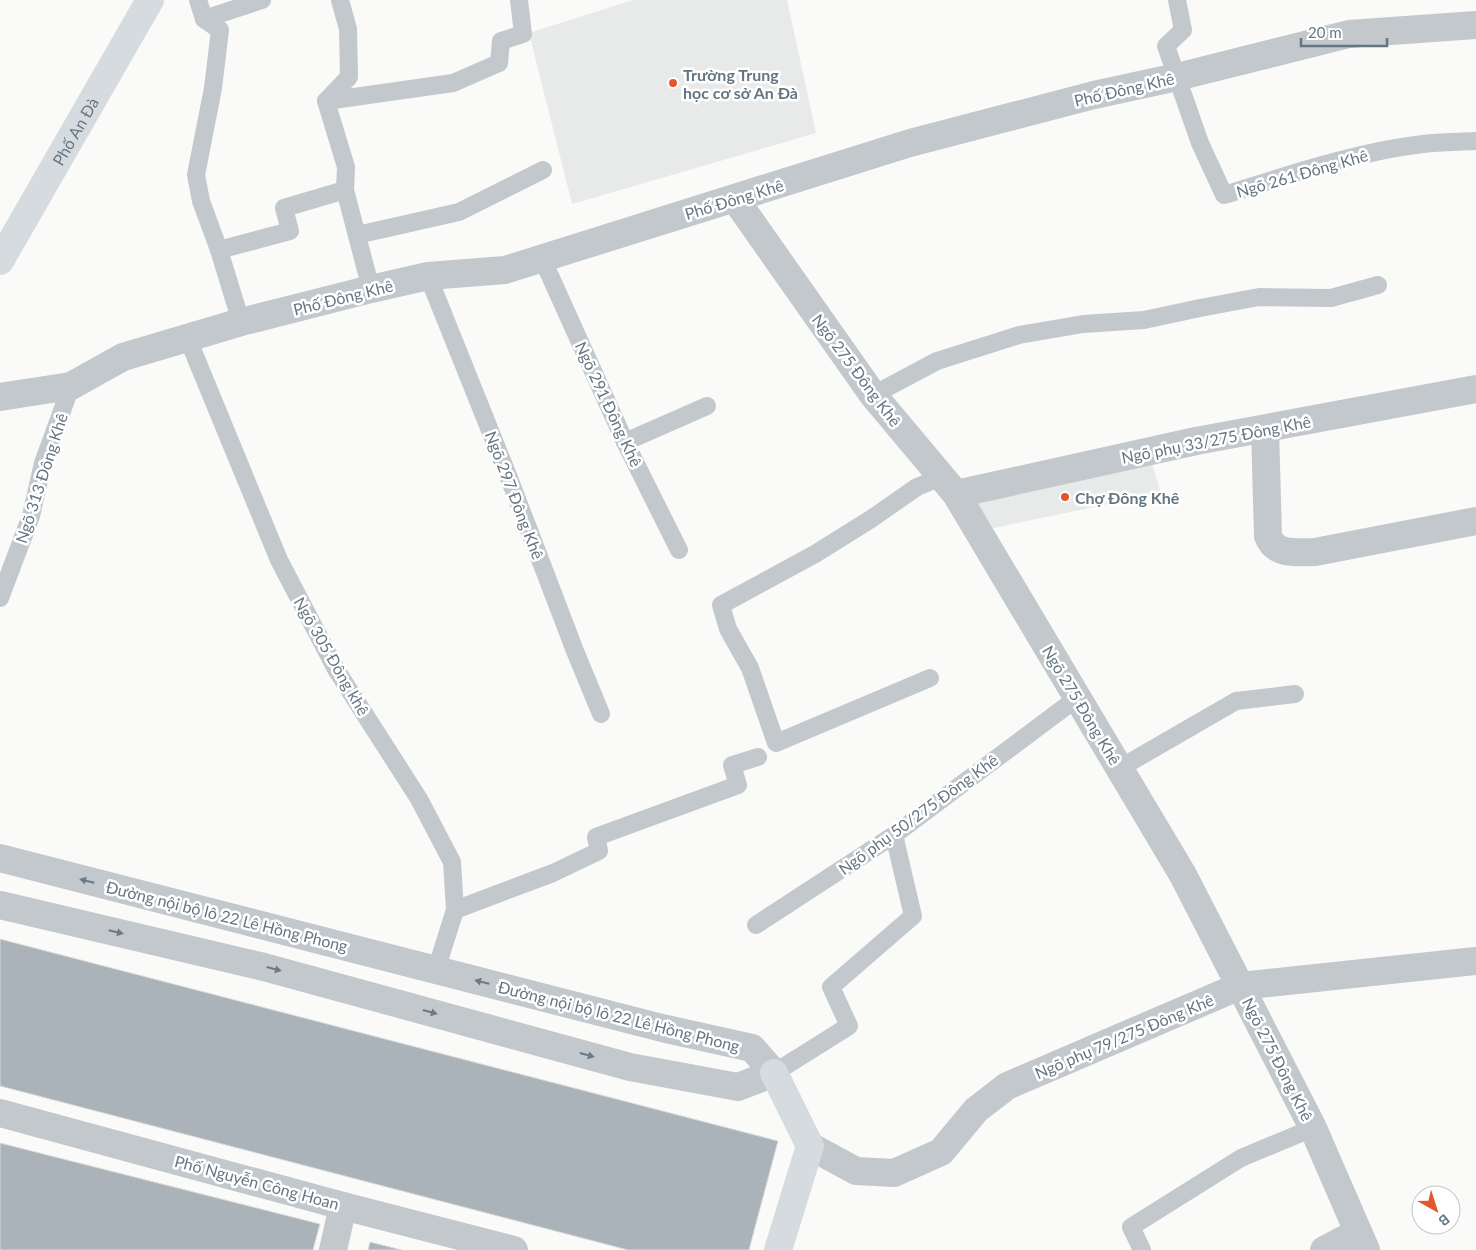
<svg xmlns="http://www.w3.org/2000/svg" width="1476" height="1250" font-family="Lato,sans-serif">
<rect width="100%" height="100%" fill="#fafaf8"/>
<!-- built -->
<g fill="#e8e9e9">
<polygon points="633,0 787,0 816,133 572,204 529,33"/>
<polygon points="1151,461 1161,493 984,530 970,501"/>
</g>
<!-- building -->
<g fill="#aab3b9" stroke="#dcdcda">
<polygon points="0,939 778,1141 749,1250 628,1250 0,1086"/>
<polygon points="0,1143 320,1224 313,1250 0,1250"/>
<polygon points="370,1242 402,1250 368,1250"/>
</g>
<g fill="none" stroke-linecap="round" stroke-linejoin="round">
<!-- lane -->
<g stroke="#c3c8cc" stroke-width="18">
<polyline points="198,0 204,19 220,30 213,88 196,175 201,201 219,250 241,322"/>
<polyline points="340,0 348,29 349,77 326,101 346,167 345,190 371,289"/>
<path d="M1177,0L1183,30L1166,46L1200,143L1224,195C1289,175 1355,152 1423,144C1440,142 1458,142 1476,141"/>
<polyline points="204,19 262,0"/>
<polyline points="326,101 453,83 499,63 501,41 523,34 519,0"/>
<polyline points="357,235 459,212 543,170"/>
<polyline points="219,250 290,231 284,208 345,190"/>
<polyline points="542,258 625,442 679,550"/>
<polyline points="428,276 509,478 575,651 601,714"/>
<polyline points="188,339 279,560 337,671 419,799 452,862 455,910 436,970"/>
<polyline points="873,395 937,361 1019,335 1083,324 1144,320 1200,308 1259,297 1331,298 1378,285"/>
<polyline points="625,442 707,406"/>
<polyline points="0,598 31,516 43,463 71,386"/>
<polyline points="930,678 776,743 750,668 728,629 721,605 815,554 871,519 917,487 942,477"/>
<polyline points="1120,768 1236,701 1295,694"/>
<polyline points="455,910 553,873 599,851 596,837 738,785 732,765 758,757"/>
<polyline points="756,925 894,835 1077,698"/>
<polyline points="774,1073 849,1026 831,987 913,916 894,835"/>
<polyline points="1142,1250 1131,1227 1241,1158 1313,1128"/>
</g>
<!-- street -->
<g stroke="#c3c8cc" stroke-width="28">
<polyline points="735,199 873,395 956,494 1183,875 1313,1128 1366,1250"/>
<polyline points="0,397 71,386 123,357 241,322 371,289 428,276 505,270 910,143 1094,95 1177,77 1349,34 1476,25"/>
<path d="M1265,429L1268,536C1275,556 1298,552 1315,552L1476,521"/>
<polyline points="956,494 1196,441 1476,389"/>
<polyline points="0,858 662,1028 752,1048 774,1073 738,1087 630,1067 264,967 0,905"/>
<polyline points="0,1113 343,1206 514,1250"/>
<polyline points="810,1146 856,1171 894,1173 941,1152 976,1110 1007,1086 1240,986 1476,961"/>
<polyline points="333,1250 343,1206"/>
<polyline points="1324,1250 1358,1232"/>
</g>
<!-- secondary -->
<g stroke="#d6dbdf" stroke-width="28">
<path id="s1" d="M0,261L150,0"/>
<polyline points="774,1073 810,1146 778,1250"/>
</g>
</g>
<!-- one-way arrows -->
<defs><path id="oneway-solid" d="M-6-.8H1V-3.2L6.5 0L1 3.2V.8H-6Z" transform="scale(1.25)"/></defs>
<g fill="#6a7a87">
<use href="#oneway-solid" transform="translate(87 881) rotate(-166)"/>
<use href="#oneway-solid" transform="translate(116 932) rotate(13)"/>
<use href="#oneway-solid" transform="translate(274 969) rotate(15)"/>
<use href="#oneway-solid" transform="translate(482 982) rotate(-166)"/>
<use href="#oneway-solid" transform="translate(430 1012) rotate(15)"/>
<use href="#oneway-solid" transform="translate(587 1055) rotate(15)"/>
</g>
<!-- markers -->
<g fill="#e4572e" stroke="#fff" stroke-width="2">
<circle cx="673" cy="83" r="5"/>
<circle cx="1065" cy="497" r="5"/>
</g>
<g text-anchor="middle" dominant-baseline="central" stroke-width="5" stroke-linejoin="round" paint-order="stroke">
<!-- poi labels -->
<g font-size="16" font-weight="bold" fill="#657683" stroke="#fff" text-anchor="start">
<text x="683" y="74">Trường Trung<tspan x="683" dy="18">học cơ sở An Đà</tspan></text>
<text x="1075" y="497">Chợ Đông Khê</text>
</g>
<!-- street labels -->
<g font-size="16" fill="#657683" stroke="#fff">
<text transform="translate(1124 89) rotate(-13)">Phố Đông Khê</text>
<text stroke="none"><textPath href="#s1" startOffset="150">Phố An Đà</textPath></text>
<text transform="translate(1302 173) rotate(-16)">Ngõ 261 Đông Khê</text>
<text transform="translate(734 199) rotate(-17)">Phố Đông Khê</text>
<text transform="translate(343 297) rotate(-14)">Phố Đông Khê</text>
<text transform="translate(857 370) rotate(53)">Ngõ 275 Đông Khê</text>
<text transform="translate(609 404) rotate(65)">Ngõ 291 Đông Khê</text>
<text transform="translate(1216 439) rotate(-11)">Ngõ phụ 33/275 Đông Khê</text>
<text transform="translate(41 478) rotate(-72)">Ngõ 313 Đông Khê</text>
<text transform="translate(515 495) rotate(69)">Ngõ 297 Đông Khê</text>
<text transform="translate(332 656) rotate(60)">Ngõ 305 Đông khê</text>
<text transform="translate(1082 705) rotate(59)">Ngõ 275 Đông Khê</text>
<text transform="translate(918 814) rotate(-36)">Ngõ phụ 50/275 Đông Khê</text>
<text transform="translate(227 916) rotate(14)">Đường nội bộ lô 22 Lê Hồng Phong</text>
<text transform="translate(619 1016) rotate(14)">Đường nội bộ lô 22 Lê Hồng Phong</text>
<text transform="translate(1124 1036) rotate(-23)">Ngõ phụ 79/275 Đông Khê</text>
<text transform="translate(1278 1059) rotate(63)">Ngõ 275 Đông Khê</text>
<text transform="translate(257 1182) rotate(15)">Phố Nguyễn Công Hoan</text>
</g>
</g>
<!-- north arrow -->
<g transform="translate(1436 1210) rotate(141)"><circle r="24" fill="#ffffff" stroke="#c1c8cd"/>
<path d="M0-4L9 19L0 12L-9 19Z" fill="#e4572e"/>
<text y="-8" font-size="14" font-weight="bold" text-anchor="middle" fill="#657683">B</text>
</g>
<!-- scale -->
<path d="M1301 38v8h86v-8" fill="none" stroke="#657683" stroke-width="2.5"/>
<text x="1308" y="38" font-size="15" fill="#657683" stroke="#ffffff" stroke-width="4" paint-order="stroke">20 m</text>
</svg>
